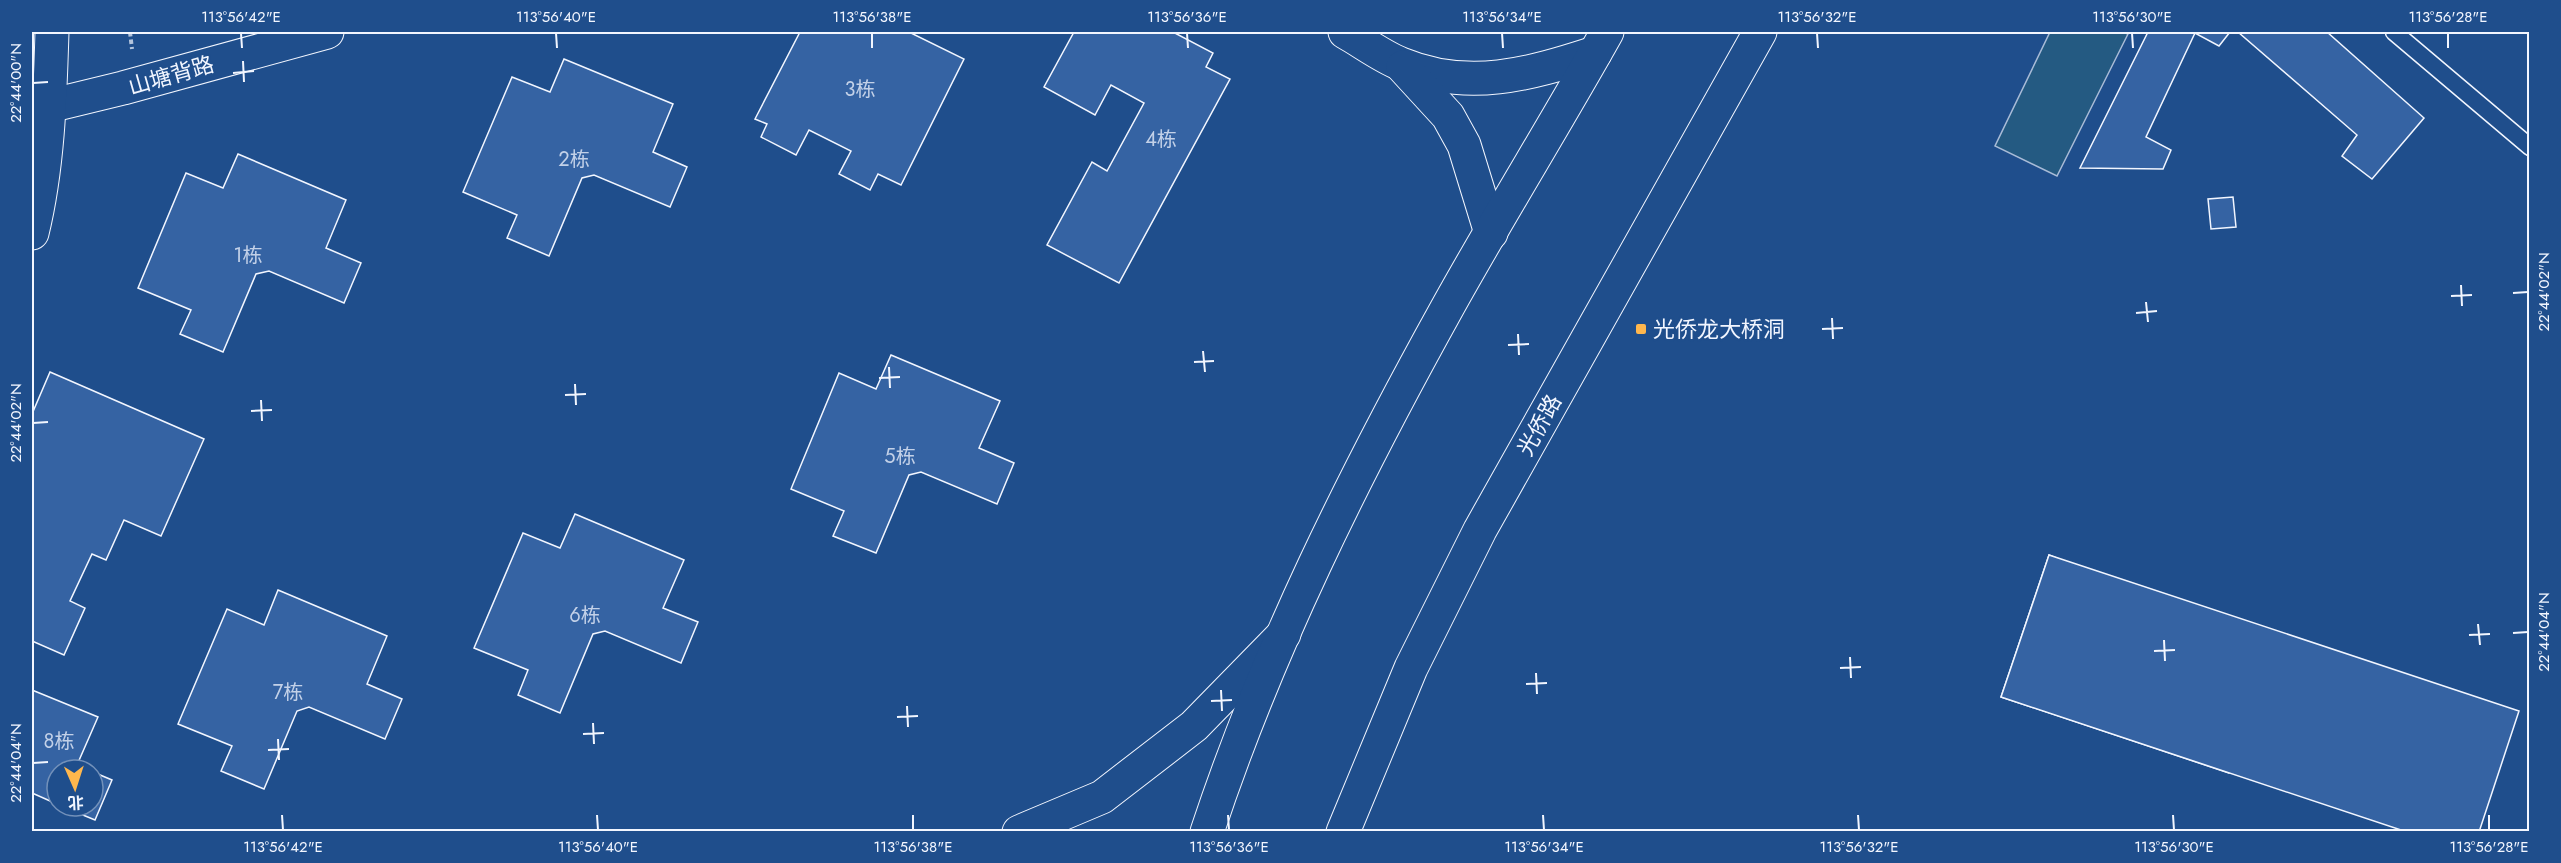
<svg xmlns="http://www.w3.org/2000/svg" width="2561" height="863" font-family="Jost,'Noto Sans SC',sans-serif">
<rect width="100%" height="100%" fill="#1f4e8c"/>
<!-- green -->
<polygon fill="#245a82" stroke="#a8bbd7" stroke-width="1.5" points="2050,32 2123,32 2128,34 2057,176 1995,146"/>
<!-- building -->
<g fill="#3563a3" stroke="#f2f6ff" stroke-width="1.5">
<polygon points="800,32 909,32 964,59 901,185 878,174 870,190 839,174 851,151 809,130 796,155 761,137 767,124 755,119"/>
<polygon points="1074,32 1173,32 1213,53 1206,67 1230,79 1119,283 1047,245 1092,162 1107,171 1144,103 1111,85 1095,115 1044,87"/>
<polygon points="2148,32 2230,32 2219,46 2195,33 2146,137 2171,150 2163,169 2080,168"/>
<polygon points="2238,32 2327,32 2424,118 2372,179 2342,156 2357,135"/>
<polygon points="564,59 673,104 653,152 687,167 670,207 594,175 582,178 549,256 507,238 517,215 463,192 512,77 550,92"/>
<polygon points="238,154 346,200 326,248 361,263 344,303 269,271 256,274 223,352 180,334 191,310 138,288 186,173 223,188"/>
<polygon points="2233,197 2236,227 2211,229 2208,199"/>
<polygon points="891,355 1000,401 979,448 1014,463 997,504 921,472 909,475 876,553 833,536 844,511 791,489 839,373 876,389"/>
<polygon points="50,372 204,439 161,536 124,520 106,560 92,554 70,601 85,608 64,655 32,641 32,414"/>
<polygon points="575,514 684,560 663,608 698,622 681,663 605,631 593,634 560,713 518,695 528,670 474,648 523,533 560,548"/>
<polygon points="2049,555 2277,647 2229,773 2001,697"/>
<polygon points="2049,555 2519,711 2479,832 2407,832 2001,697"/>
<polygon points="278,590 387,636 367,684 402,699 385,739 309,707 297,711 264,789 221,771 232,746 178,724 227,609 264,625"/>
<polygon points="32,690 98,717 77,765 89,770 57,770 57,804 32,793"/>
<polygon points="93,772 112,780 95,820 61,806 93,806"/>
</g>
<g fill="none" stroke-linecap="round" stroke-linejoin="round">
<!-- lane casing -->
<g stroke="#f2f6ff" stroke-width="19">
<polyline id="lane" points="2394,32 2530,147"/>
</g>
<!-- secondary casing -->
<g stroke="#f2f6ff" stroke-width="35">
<g id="secondary">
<path d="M1345,32C1363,42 1381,56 1401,64C1468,92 1530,74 1595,53"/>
<polyline points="1403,67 1448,116 1464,145 1491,233"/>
<polyline points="49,106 123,88 327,32"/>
<path d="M32,233C48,168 50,98 52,32"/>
<polyline points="1019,832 1102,797 1194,726 1284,634"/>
</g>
</g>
<!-- primary casing -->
<g stroke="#f2f6ff" stroke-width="35">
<g id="primary">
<path d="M1207,832C1267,650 1354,476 1446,310C1498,216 1555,125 1607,32"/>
<polyline points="1343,832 1411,668 1480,530 1760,32"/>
</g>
</g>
<!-- path -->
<polyline stroke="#b3c4dc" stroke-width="4" stroke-dasharray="4.5 3" stroke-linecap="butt" points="130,32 132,49"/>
<!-- lane -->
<use href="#lane" stroke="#1f4e8c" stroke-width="16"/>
<!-- secondary -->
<use href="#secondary" stroke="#1f4e8c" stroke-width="33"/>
<!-- primary -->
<use href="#primary" stroke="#1f4e8c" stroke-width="33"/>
</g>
<!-- ticks -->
<path fill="none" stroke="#f2f6ff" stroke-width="2" d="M241,33L242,48M556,33L557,48M872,33V48M1187,33L1188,48M1502,33L1503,48M1817,33L1818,48M2132,33L2133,48M2448,33V48M243,61L244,82M233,73L254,71M33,83L48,82M2461,285L2462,306M2513,293L2528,292M2451,296L2472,295M2146,302L2148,322M2136,313L2157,311M1832,318L1833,339M1822,329L1843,328M1518,334L1519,355M1508,345L1529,344M1203,351L1205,372M1194,362L1214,361M889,367L890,388M879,378L900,377M575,384L576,405M565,395L586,394M261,400L262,421M251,411L272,410M33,423L48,422M2478,624L2480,645M2513,633L2528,632M2469,635L2490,634M2164,640L2165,661M2154,651L2175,650M1850,657L1851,678M1840,668L1861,667M1536,673L1537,694M1526,684L1547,683M1221,690L1222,711M1211,701L1232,700M907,706L908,727M897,717L918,716M593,723L594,744M583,734L604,733M278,739L279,760M268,750L289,749M33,763L48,762M282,815L283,830M597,815L598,830M913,815V830M1228,815L1229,830M1543,815L1544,830M1858,815L1859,830M2173,815L2174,830M2489,815V830"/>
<!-- markers -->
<rect fill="#ffb74d" stroke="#1f4e8c" stroke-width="2" x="1635" y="323" width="12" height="12" rx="3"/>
<g text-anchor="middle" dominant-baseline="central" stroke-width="4.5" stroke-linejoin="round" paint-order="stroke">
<!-- number labels -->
<g font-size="20" fill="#c3d1e8">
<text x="860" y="89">3栋</text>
<text x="1161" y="139">4栋</text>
<text x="574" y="159">2栋</text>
<text x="248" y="255">1栋</text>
<text x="900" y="456">5栋</text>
<text x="585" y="615">6栋</text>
<text x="288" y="692">7栋</text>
<text x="59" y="741">8栋</text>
</g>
<!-- street labels -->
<g font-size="22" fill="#f2f6ff" stroke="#1f4e8c">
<text transform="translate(171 75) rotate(-16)">山塘背路</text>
<text transform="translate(1539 425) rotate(-61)">光侨路</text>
</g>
<!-- poi labels -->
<g font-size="22" fill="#f2f6ff" stroke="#1f4e8c" text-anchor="start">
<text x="1653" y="329">光侨龙大桥洞</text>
</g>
</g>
<!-- border -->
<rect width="2561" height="863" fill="none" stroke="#1f4e8c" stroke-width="66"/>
<!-- north arrow -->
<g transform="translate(75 788) rotate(177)"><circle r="28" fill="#1f4e8c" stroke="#7391ba" stroke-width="1.5"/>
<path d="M0-4.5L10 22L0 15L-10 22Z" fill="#ffb74d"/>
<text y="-9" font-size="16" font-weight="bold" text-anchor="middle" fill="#f2f6ff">北</text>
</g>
<rect x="33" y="33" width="2495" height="797" fill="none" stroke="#f2f6ff" stroke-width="2"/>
<g font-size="15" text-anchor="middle" fill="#f2f6ff">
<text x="241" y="22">113°56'42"E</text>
<text x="556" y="22">113°56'40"E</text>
<text x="872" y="22">113°56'38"E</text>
<text x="1187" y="22">113°56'36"E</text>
<text x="1502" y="22">113°56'34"E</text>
<text x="1817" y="22">113°56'32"E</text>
<text x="2132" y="22">113°56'30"E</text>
<text x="2448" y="22">113°56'28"E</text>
<text transform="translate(16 83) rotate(-90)" y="5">22°44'00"N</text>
<text transform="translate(2544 292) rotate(-90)" y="5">22°44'02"N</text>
<text transform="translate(16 423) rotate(-90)" y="5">22°44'02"N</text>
<text transform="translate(2544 632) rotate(-90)" y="5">22°44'04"N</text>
<text transform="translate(16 763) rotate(-90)" y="5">22°44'04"N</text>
<text x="283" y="852">113°56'42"E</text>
<text x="598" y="852">113°56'40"E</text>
<text x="913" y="852">113°56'38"E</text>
<text x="1229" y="852">113°56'36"E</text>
<text x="1544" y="852">113°56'34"E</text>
<text x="1859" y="852">113°56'32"E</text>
<text x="2174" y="852">113°56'30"E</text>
<text x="2489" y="852">113°56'28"E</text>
</g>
</svg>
